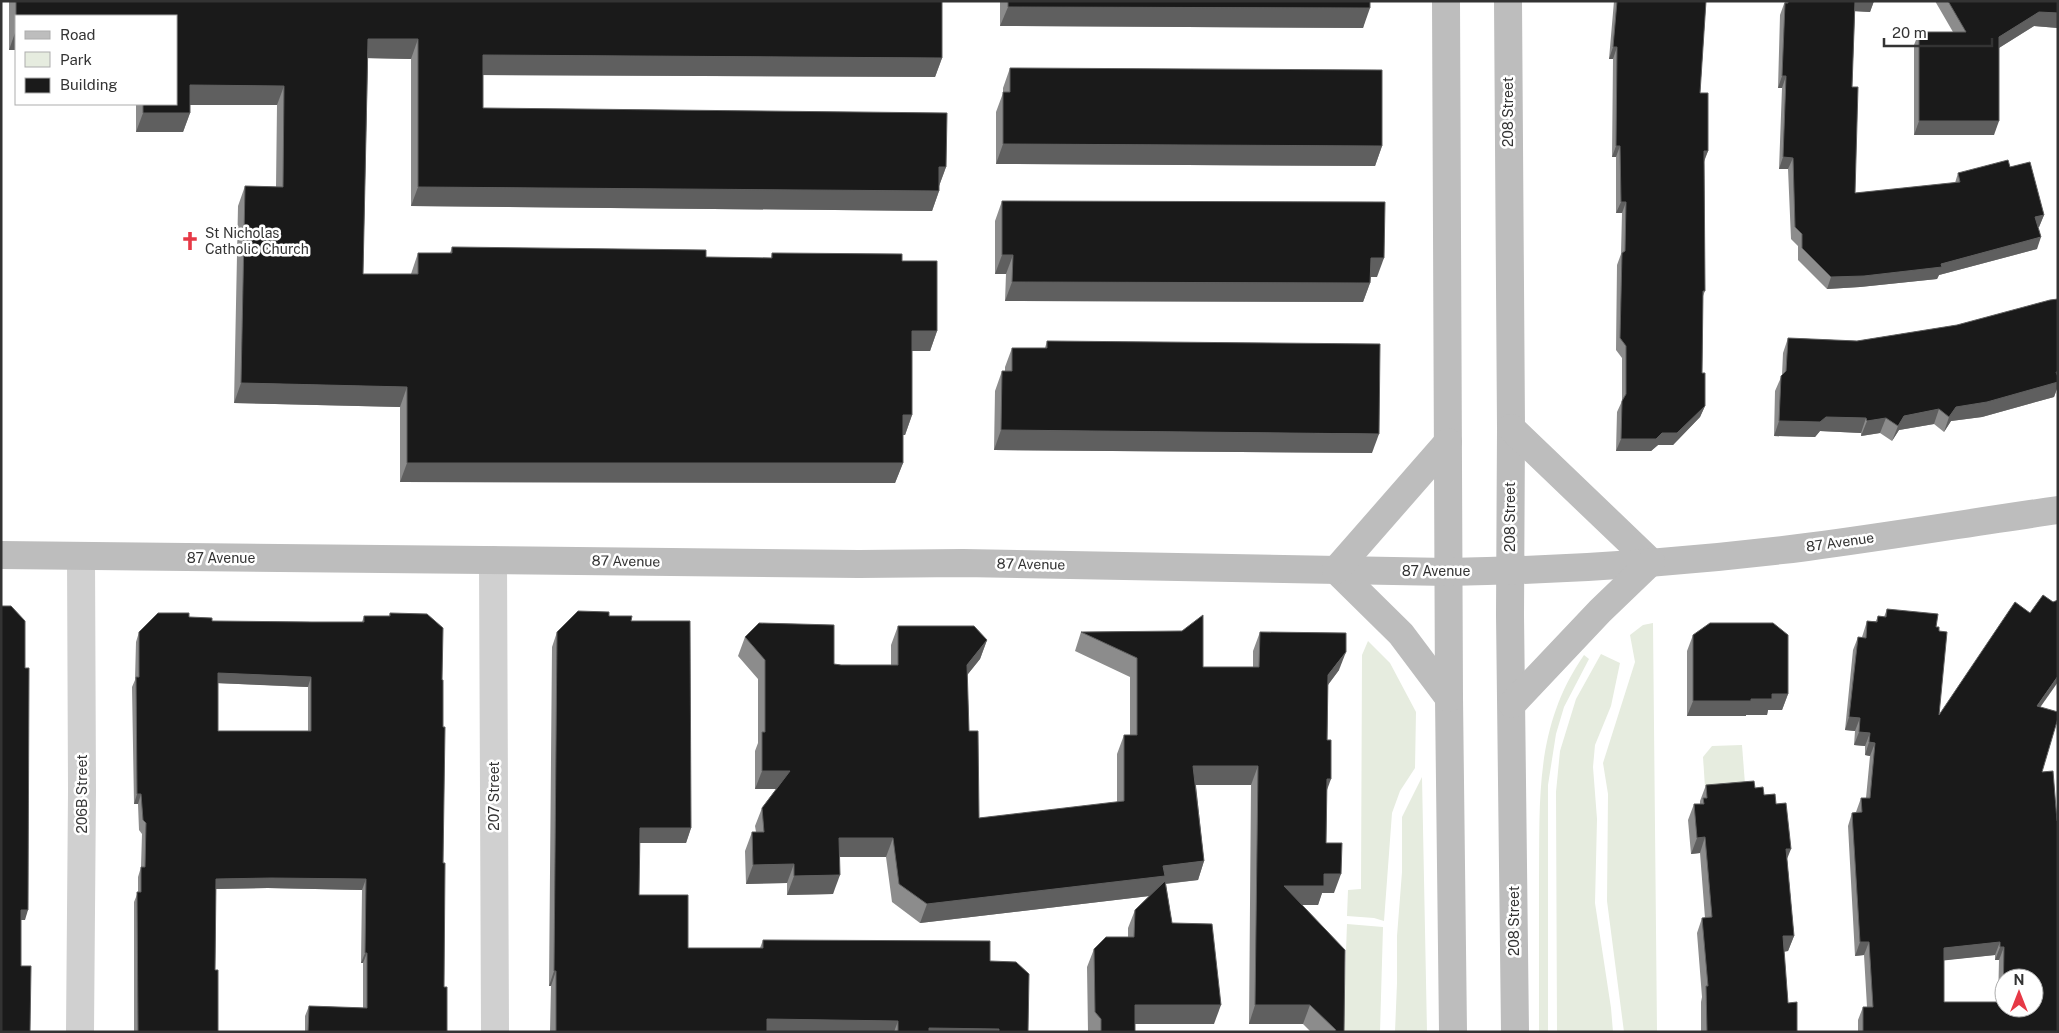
<svg xmlns="http://www.w3.org/2000/svg" width="2059" height="1033" font-family="'Public Sans',sans-serif">
<rect width="100%" height="100%" fill="#fff"/>
<!-- green -->
<g fill="#e6ecdf">
<polygon points="1653,623 1657,1032 1624,1032 1607,901 1608,794 1603,763 1635,662 1630,635 1643,625"/>
<polygon points="1368,641 1390,663 1416,712 1415,768 1400,791 1392,813 1384,921 1374,918 1347,916 1348,890 1361,889 1362,655"/>
<polygon points="1601,654 1620,663 1611,706 1595,745 1593,767 1597,819 1595,903 1611,1008 1613,1032 1557,1032 1556,792 1560,751 1576,699"/>
<path d="M1584,655L1589,659L1564,707L1556,734L1548,785V1032H1539C1539,982 1539,932 1539,883C1540,800 1534,727 1584,655Z"/>
<polygon points="1742,745 1745,784 1705,787 1703,757 1712,746"/>
<polygon points="1422,777 1427,1032 1395,1032 1397,983 1397,936 1402,872 1402,817"/>
<polygon points="1347,924 1383,927 1380,1032 1343,1032"/>
</g>
<g fill="none" stroke-linecap="round" stroke-linejoin="round">
<!-- street -->
<g stroke="#d0d0d0" stroke-width="28">
<polyline points="493,560 495,1032"/>
<polyline points="80,1032 82,791 81,556"/>
</g>
<!-- secondary -->
<g stroke="#bdbdbd" stroke-width="28">
<polyline points="1446,1 1449,698 1453,1032"/>
<polyline points="1508,1 1511,428 1510,615 1515,1032"/>
<polyline points="1511,428 1651,562"/>
<path d="M1,555L859,564L963,563L1448,572C1568,570 1688,562 1807,547C1891,536 1974,522 2058,510"/>
<polyline points="1336,570 1401,634 1449,698"/>
<polyline points="1336,570 1448,442"/>
<polyline points="1512,704 1600,611 1651,562"/>
</g>
</g>
<!-- wall -->
<g fill="#8c8c8c" fill-rule="evenodd">
<polygon points="9,1 942,1 942,58 935,77 483,75 483,108 946,167 939,186 939,191 932,211 411,206 411,59 368,58 363,274 411,274 418,253 450,253 452,247 706,257 771,258 772,253 902,261 937,331 930,351 912,351 912,415 905,435 903,435 903,463 895,483 400,482 400,407 234,403 238,206 245,186 276,187 277,105 190,105 190,113 183,132 136,132 136,104 176,104 176,16 16,50 9,50"/>
<polygon points="1000,1 1370,1 1363,28 1000,26"/>
<polygon points="1614,1 1706,1 1700,93 1708,151 1704,162 1705,291 1703,296 1702,373 1705,406 1700,417 1673,445 1658,445 1651,451 1616,451 1617,412 1622,401 1622,358 1616,350 1617,265 1621,254 1622,213 1616,213 1616,157 1612,157 1613,59 1609,59"/>
<polygon points="1785,1 1874,1 1870,12 1855,11 1852,87 1855,193 1955,183 1958,173 2010,167 2044,215 2039,227 2038,227 2037,249 1939,275 1937,279 1860,287 1827,289 1798,260 1798,246 1791,239 1788,169 1779,169 1782,88 1778,88 1780,15"/>
<polygon points="1935,1 2058,1 2058,28 2034,26 1999,48 1994,135 1914,135 1914,45 1919,32 1953,32"/>
<polygon points="1010,68 1382,146 1375,166 996,164 996,112 1003,93 1003,88"/>
<polygon points="1002,201 1377,277 1371,277 1370,283 1363,302 1005,301 1006,274 995,274 995,221"/>
<polygon points="2058,299 2058,386 2054,397 1982,417 1951,421 1944,432 1934,424 1899,430 1892,441 1880,433 1861,436 1861,433 1820,431 1815,437 1774,436 1775,391 1782,375 1783,353 1788,338 1857,341 1957,325"/>
<polygon points="1047,341 1372,453 994,450 995,391 1002,371 1005,371 1005,367 1012,348 1045,348"/>
<path d="M1887,609L1936,627L1939,715L2041,707L2042,772L2058,1032H1858V1020L1863,1007H1867L1864,955L1855,956L1848,826L1852,813L1856,812L1861,798H1866L1870,756L1865,755V746L1854,745L1855,731L1845,730L1853,650L1858,637H1862L1863,634L1867,621H1876L1878,616L1884,617ZM1995,955V960H1999L1998,1002H1944V960Z"/>
<path d="M390,613L442,680L444,987L447,1032H305V1016L309,1006L363,1008V963H361L362,890L268,888L216,889L215,970L218,1032H134V902L138,892V877L141,867L142,834L139,830L138,804H134L132,687L135,680L136,642L139,632L189,617L212,621L312,622H362L364,616H389ZM218,683L308,687V731H218Z"/>
<polygon points="609,616 631,621 691,828 686,843 639,843 639,895 688,948 760,948 763,940 990,961 1028,1032 550,1032 551,986 549,986 552,647 557,632"/>
<polygon points="898,626 987,640 980,659 967,675 969,731 979,818 1117,802 1117,754 1124,735 1130,735 1130,677 1075,651 1081,632 1203,667 1253,667 1253,651 1260,632 1339,670 1328,685 1326,843 1334,893 1322,893 1318,905 1302,905 1344,1032 1311,1032 1303,1024 1249,1024 1251,785 1196,785 1204,861 1198,880 1166,884 1172,923 1214,1024 1135,1024 1135,1032 1089,1032 1088,1031 1087,967 1094,949 1128,937 1128,928 1135,910 1149,896 920,923 892,902 886,857 839,857 833,894 787,895 787,883 746,884 745,851 752,832 756,832 755,826 762,808 776,789 755,789 755,751 758,743 758,679 738,656 745,637 834,664 841,665 891,665 891,645"/>
<polygon points="1693,635 1788,694 1782,710 1768,710 1767,715 1746,715 1746,716 1687,716 1687,651"/>
<polygon points="1706,785 1755,788 1776,804 1787,859 1794,936 1788,951 1784,952 1788,1003 1797,1032 1701,1032 1701,1002 1702,997 1697,933 1702,918 1705,918 1700,853 1691,854 1688,820 1694,804 1700,804 1700,801"/>
</g>
<!-- shaded-wall -->
<g fill="#5f5f5f">
<polygon points="1855,1 1874,1 1870,12 1851,11"/>
<polygon points="1008,7 1370,8 1363,28 1000,26"/>
<polygon points="2039,12 2058,13 2058,28 2034,26 1994,51 1999,37"/>
<polygon points="16,30 16,50 9,50"/>
<polygon points="368,39 418,39 411,59 361,58"/>
<polygon points="1613,47 1617,47 1613,59 1609,59"/>
<polygon points="483,55 942,58 935,77 476,75"/>
<polygon points="1782,76 1786,76 1782,88 1778,88"/>
<polygon points="190,85 284,86 277,105 183,105"/>
<polygon points="143,113 190,113 183,132 136,132"/>
<polygon points="1919,121 1999,121 1994,135 1914,135"/>
<polygon points="1003,144 1382,146 1375,166 996,164"/>
<polygon points="1616,146 1620,146 1616,157 1612,157"/>
<polygon points="1704,151 1708,151 1703,163"/>
<polygon points="1783,157 1793,158 1788,169 1779,169"/>
<polygon points="939,167 946,167 939,186"/>
<polygon points="418,187 939,191 932,211 411,206"/>
<polygon points="1621,202 1626,202 1622,213 1616,213"/>
<polygon points="2044,215 2039,227 2031,229 2035,217"/>
<polygon points="2041,237 2037,249 1939,275 1937,279 1860,287 1827,289 1831,277 1941,264"/>
<polygon points="1002,255 1013,255 1006,274 995,274"/>
<polygon points="1371,258 1384,258 1377,277 1364,277"/>
<polygon points="1012,282 1370,283 1363,302 1005,301"/>
<polygon points="912,331 937,331 930,351 905,351"/>
<polygon points="2056,372 2058,372 2058,386 2054,397 1982,417 1951,421 1944,432 1949,417 1956,407"/>
<polygon points="241,383 407,387 400,407 234,403"/>
<polygon points="1705,406 1700,417 1673,445 1658,445 1651,451 1616,451 1621,439 1662,433"/>
<polygon points="1939,409 1934,424 1899,430 1892,441 1898,426 1904,416"/>
<polygon points="903,415 912,415 905,435 895,435"/>
<polygon points="1826,417 1866,418 1861,433 1820,431 1815,437 1774,436 1779,421"/>
<polygon points="1886,418 1880,433 1861,436 1867,421"/>
<polygon points="1001,430 1379,434 1372,453 994,450"/>
<polygon points="407,463 903,463 895,483 400,482"/>
<polygon points="987,640 980,659 960,684 967,665"/>
<polygon points="1346,652 1339,670 1321,694 1328,675"/>
<polygon points="218,673 311,677 308,687 214,683"/>
<polygon points="2058,676 2058,682 2032,719 2037,706"/>
<polygon points="1772,694 1788,694 1782,710 1768,710 1767,715 1746,715 1746,716 1687,716 1693,701 1751,699"/>
<polygon points="1849,717 1860,718 1855,731 1845,730"/>
<polygon points="1859,732 1870,733 1865,746 1854,745"/>
<polygon points="1869,742 1875,743 1870,756 1865,755"/>
<polygon points="1193,766 1258,766 1251,785 1186,785"/>
<polygon points="762,771 790,771 784,789 755,789"/>
<polygon points="1327,779 1331,779 1324,798"/>
<polygon points="137,794 141,794 138,804 134,804"/>
<polygon points="640,828 691,828 686,843 634,843"/>
<polygon points="1705,837 1700,853 1691,854 1697,838"/>
<polygon points="839,838 893,838 886,857 832,857"/>
<polygon points="1786,849 1791,849 1785,864"/>
<polygon points="1204,861 1198,880 1162,884 1158,895 920,923 927,904 1163,866"/>
<polygon points="794,864 787,883 746,884 753,865"/>
<polygon points="1324,874 1341,874 1334,893 1322,893 1318,905 1277,905 1284,886"/>
<polygon points="840,875 833,894 787,895 794,876"/>
<polygon points="271,878 366,879 362,890 268,888 213,889 216,879"/>
<polygon points="21,910 28,910 25,920 17,920"/>
<polygon points="1783,936 1794,936 1788,951 1778,952"/>
<polygon points="1860,942 1869,942 1864,955 1855,956"/>
<polygon points="2000,942 1995,955 1939,961 1944,948"/>
<polygon points="2000,947 2004,947 1999,960 1995,960"/>
<polygon points="365,953 367,953 363,963 361,963"/>
<polygon points="554,971 556,971 551,986 549,986"/>
<polygon points="1135,1005 1221,1005 1214,1024 1128,1024"/>
<polygon points="1255,1005 1310,1005 1303,1024 1249,1024"/>
<polygon points="767,1019 898,1021 894,1032 763,1032"/>
<polygon points="929,1028 999,1029 998,1032 927,1032"/>
</g>
<!-- building -->
<g fill="#1a1a1a" stroke="#5f5f5f" fill-rule="evenodd">
<polygon points="16,1 942,1 942,58 483,55 483,108 947,113 946,167 939,167 939,191 418,187 418,39 368,39 363,274 418,274 418,253 452,253 452,247 706,250 706,257 772,258 772,253 902,254 902,261 937,261 937,331 912,331 912,415 903,415 903,463 407,463 407,387 241,383 245,186 283,187 284,86 190,85 190,113 143,113 143,104 176,104 176,16 16,16 16,30"/>
<polygon points="1008,1 1370,1 1370,8 1008,7"/>
<polygon points="1617,1 1706,1 1700,93 1708,93 1708,151 1704,151 1705,291 1703,291 1702,373 1705,373 1705,406 1677,433 1662,433 1656,439 1621,439 1622,401 1626,394 1626,346 1620,338 1622,253 1625,251 1626,202 1621,202 1620,146 1616,146 1617,47 1613,47"/>
<polygon points="1788,1 1855,1 1852,87 1858,87 1855,193 1960,182 1958,173 2008,160 2010,167 2030,162 2044,215 2035,217 2041,237 1941,264 1942,267 1864,276 1831,277 1802,248 1802,234 1795,227 1793,158 1783,157 1786,76 1782,76 1785,3 1788,3"/>
<polygon points="1948,1 2058,1 2058,13 2039,12 1999,37 1999,121 1919,121 1919,32 1966,32"/>
<polygon points="1010,68 1382,70 1382,146 1003,144 1003,92 1010,92"/>
<polygon points="1002,201 1385,202 1384,258 1371,258 1370,283 1012,282 1013,255 1002,255"/>
<polygon points="2058,299 2058,372 2056,372 2058,377 2058,382 1987,402 1956,407 1949,417 1939,409 1904,416 1898,426 1886,418 1867,421 1866,418 1826,417 1820,422 1779,421 1781,376 1786,371 1788,338 1857,341 1957,325 2050,300"/>
<polygon points="1047,341 1380,344 1379,434 1001,430 1002,371 1012,371 1012,348 1047,348"/>
<path d="M2043,595L2053,602L2058,600V676L2037,706L2058,712V718L2042,772L2053,771L2057,821H2058V1032H1863V1007H1873L1869,942H1860L1852,813L1862,812L1861,798H1870L1875,743L1869,742L1870,733L1859,732L1860,718L1849,717L1858,637L1866,638L1867,621L1877,622L1878,616L1886,617L1887,609L1938,614L1936,627H1939V631L1947,632L1939,715L2015,602L2030,613ZM2000,942V947H2004L2003,1002H1944V948ZM2004,978H2034V1008H2004Z"/>
<polygon points="1,606 11,606 25,621 25,668 29,668 28,910 21,910 21,966 31,966 30,1032 1,1032"/>
<polygon points="578,611 609,612 609,616 632,616 631,621 690,621 691,828 640,828 639,895 688,895 688,948 763,948 763,940 990,941 990,961 1016,962 1029,974 1028,1032 999,1032 999,1029 929,1028 929,1032 898,1032 898,1021 767,1019 767,1032 556,1032 556,971 554,971 557,632"/>
<path d="M158,613H189V617L212,618V621L312,622H364V616H390V613L427,614L443,628L442,680H443V727H445L443,863H445L444,987H447V1032H308L309,1006L367,1008V953H365L366,879L271,878L216,879L215,970H218V1032H138L137,892H141V867H145L146,823L143,820L141,794H137L136,677H139V632ZM218,673L311,677V731H218Z"/>
<polygon points="1203,615 1203,667 1259,667 1260,632 1346,633 1346,652 1328,675 1327,740 1331,740 1331,779 1327,779 1326,843 1342,843 1341,874 1324,874 1324,886 1284,886 1345,950 1344,1032 1335,1032 1336,1030 1310,1005 1255,1005 1258,766 1193,766 1204,861 1163,866 1165,876 927,904 899,884 893,838 839,838 840,875 794,876 794,864 753,865 752,832 764,832 762,808 790,771 762,771 762,732 765,732 765,660 745,637 759,623 834,625 834,664 841,665 898,665 898,626 974,626 987,640 967,665 969,731 978,731 979,818 1124,801 1124,735 1137,735 1137,658 1081,632 1182,631"/>
<polygon points="1710,623 1773,623 1788,635 1788,694 1772,694 1772,699 1751,699 1751,701 1693,701 1693,635"/>
<polygon points="1754,781 1755,788 1763,787 1764,795 1775,794 1776,804 1786,803 1791,849 1786,849 1794,936 1783,936 1788,1003 1797,1002 1797,1032 1707,1032 1706,986 1708,986 1702,918 1712,917 1705,837 1697,838 1694,804 1704,804 1703,798 1707,798 1706,785"/>
<polygon points="1165,881 1172,923 1212,924 1221,1005 1135,1005 1135,1032 1101,1032 1101,1019 1095,1012 1094,949 1106,937 1134,937 1135,910"/>
</g>
<!-- icons -->
<defs>
<g id="church-bare" transform="scale(1.5)"><path d="M-1.2-6h2.4v3.5h3.3v2.4h-3.3V6h-2.4V-.1h-3.3v-2.4h3.3Z" fill="#e63946" stroke="#fff" stroke-width="2.5" paint-order="stroke"/></g>
</defs>
<g fill-rule="evenodd">
<use href="#church-bare" x="190" y="241"/>
</g>
<g text-anchor="middle" dominant-baseline="central" stroke-width="5" stroke-linejoin="round" paint-order="stroke">
<!-- street labels -->
<g font-size="14" fill="#333" stroke="#fff">
<text transform="translate(1508 112) rotate(-90)">208 Street</text>
<text transform="translate(1510 517) rotate(-90)">208 Street</text>
<text transform="translate(1840 542) rotate(-8)">87 Avenue</text>
<text x="221" y="558">87 Avenue</text>
<text transform="translate(626 561) rotate(1)">87 Avenue</text>
<text transform="translate(1031 564) rotate(1)">87 Avenue</text>
<text x="1436" y="571">87 Avenue</text>
<text transform="translate(82 794) rotate(-90)">206B Street</text>
<text transform="translate(494 796) rotate(-90)">207 Street</text>
<text transform="translate(1514 921) rotate(-90)">208 Street</text>
</g>
<!-- poi labels -->
<g font-size="14" fill="#333" stroke="#fff" text-anchor="start">
<text x="205" y="233">St Nicholas<tspan x="205" dy="16">Catholic Church</tspan></text>
</g>
</g>
<!-- border -->
<rect width="2059" height="1033" fill="none" stroke="#333333" stroke-width="5"/>
<!-- legend -->
<rect x="15" y="15" width="162" height="90" fill="#ffffff" stroke="#adadad"/>
<rect x="25" y="31" width="25" height="8" fill="#bdbdbd" stroke="#adadad"/>
<text x="60" y="40" font-size="15" fill="#333333">Road</text>
<rect x="25" y="52" width="25" height="15" fill="#e6ecdf" stroke="#adadad"/>
<text x="60" y="65" font-size="15" fill="#333333">Park</text>
<rect x="25" y="78" width="25" height="15" fill="#1a1a1a" stroke="#adadad"/>
<text x="60" y="90" font-size="15" fill="#333333">Building</text>
<!-- north arrow -->
<g transform="translate(2019 993)"><circle r="24" fill="#ffffff" stroke="#adadad"/>
<path d="M0-4L9 19L0 12L-9 19Z" fill="#e63946"/>
<text y="-8" font-size="14" font-weight="bold" text-anchor="middle" fill="#333333">N</text>
</g>
<!-- scale -->
<path d="M1884 38v8h108v-8" fill="none" stroke="#333333" stroke-width="2.5"/>
<text x="1892" y="38" font-size="15" fill="#333333" stroke="#ffffff" stroke-width="4" paint-order="stroke">20 m</text>
</svg>
